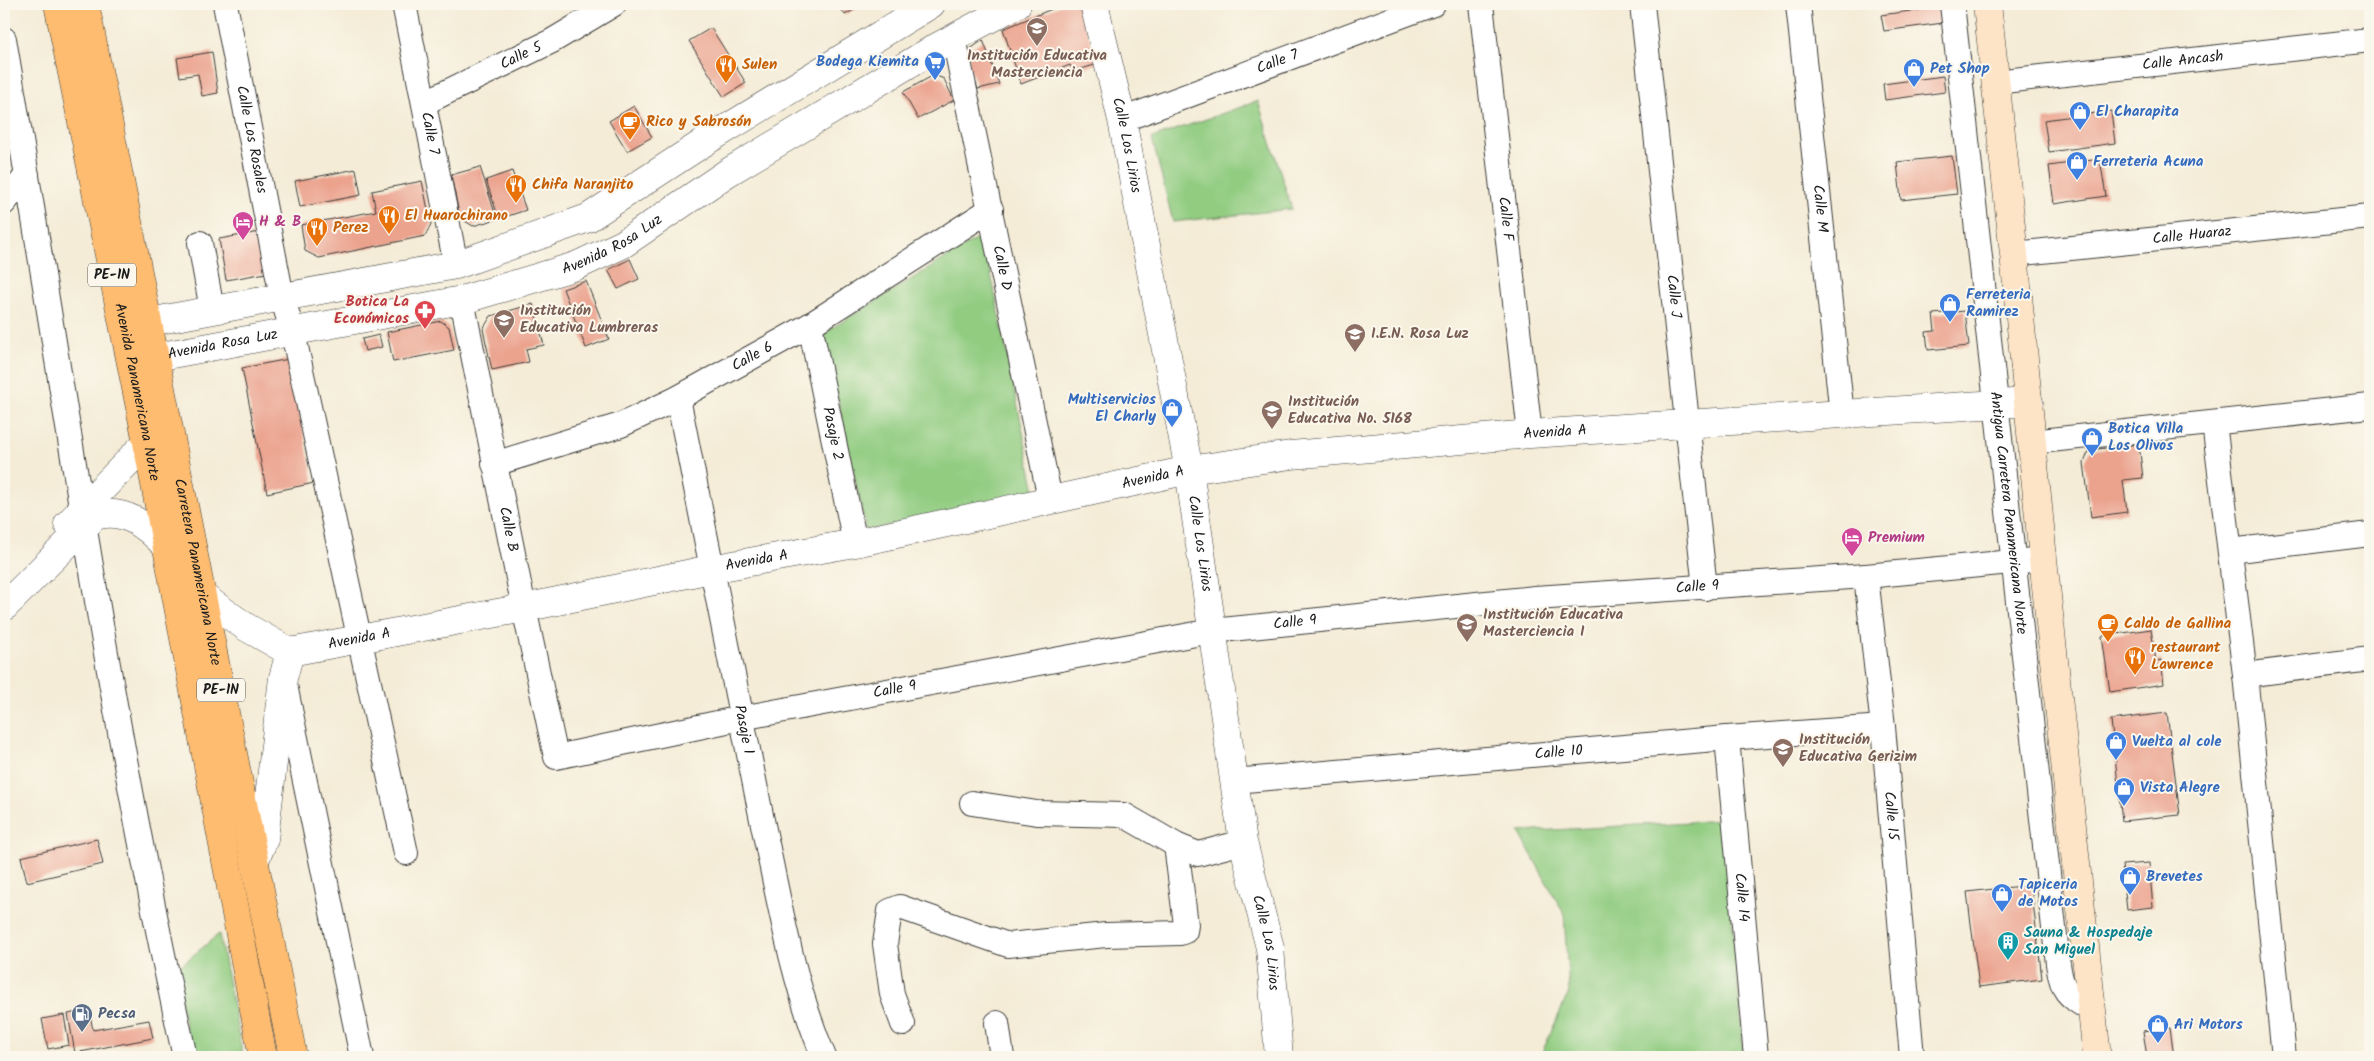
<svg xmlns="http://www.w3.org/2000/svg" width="2374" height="1061" font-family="Kalam,sans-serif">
<rect width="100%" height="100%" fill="#fbf7ec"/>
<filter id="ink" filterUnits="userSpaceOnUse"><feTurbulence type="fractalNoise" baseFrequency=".02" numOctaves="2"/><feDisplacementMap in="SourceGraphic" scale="10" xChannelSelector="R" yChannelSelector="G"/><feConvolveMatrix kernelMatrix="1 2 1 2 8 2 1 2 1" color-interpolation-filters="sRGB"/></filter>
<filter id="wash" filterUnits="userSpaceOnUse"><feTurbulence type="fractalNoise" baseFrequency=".0096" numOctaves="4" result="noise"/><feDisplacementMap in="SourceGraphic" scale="20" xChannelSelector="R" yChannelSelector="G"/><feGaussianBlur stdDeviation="1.12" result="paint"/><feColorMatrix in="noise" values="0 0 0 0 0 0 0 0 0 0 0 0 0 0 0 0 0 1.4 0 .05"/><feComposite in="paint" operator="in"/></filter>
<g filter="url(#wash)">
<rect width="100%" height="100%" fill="#f4ecd7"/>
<!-- green -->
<g fill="#91cc81" stroke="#56744e">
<polygon points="1258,101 1292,209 1173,222 1152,138"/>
<polygon points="983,235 1035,491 866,531 824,333"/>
<polygon points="1724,820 1744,1057 1540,1057 1569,992 1564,914 1519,832"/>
<polygon points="219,934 243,1057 192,1057 174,971"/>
</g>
<g id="blocks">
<!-- building -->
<g fill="#eba38e">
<polygon points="838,4 864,4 845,15"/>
<polygon points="1064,4 1079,4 1098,64 1074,71 1070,65 1021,84 1003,29"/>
<polygon points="1940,7 1943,23 1884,31 1881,15"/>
<polygon points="711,28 746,83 724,97 689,41"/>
<polygon points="983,40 999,84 978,89 969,66 969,50"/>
<polygon points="212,52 218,93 202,96 198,74 180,77 177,58"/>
<polygon points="934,75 944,79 954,100 918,119 903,92"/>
<polygon points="1943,76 1945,92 1885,100 1883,84"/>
<polygon points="634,106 652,137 627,151 609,121"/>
<polygon points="2111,111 2115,143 2049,152 2044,120"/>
<polygon points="1952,156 1957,194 1901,200 1897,162"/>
<polygon points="2100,159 2106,196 2054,204 2049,166"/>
<polygon points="480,167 497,219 473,226 460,218 451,175"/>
<polygon points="356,169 361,195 300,207 295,181"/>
<polygon points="512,171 526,210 499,219 486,180"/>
<polygon points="422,181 431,224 425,236 319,258 305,251 301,225 376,211 372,191"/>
<polygon points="265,231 272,272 226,280 219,239"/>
<polygon points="630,259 639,279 618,289 608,270"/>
<polygon points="586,281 609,339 586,348 563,289"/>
<polygon points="533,304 544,345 526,349 529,362 492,370 483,329 491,316"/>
<polygon points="1965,311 1969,346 1928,350 1926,332 1935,331 1933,314"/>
<polygon points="441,321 449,327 454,350 393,362 387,332"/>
<polygon points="379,335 382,347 365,351 362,339"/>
<polygon points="289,359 314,483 267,493 242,368"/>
<polygon points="2139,444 2143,478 2123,480 2127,512 2091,517 2084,463 2087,455 2090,450"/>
<polygon points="2151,629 2156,661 2161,660 2164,684 2110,692 2102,636"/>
<polygon points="2167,713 2180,815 2122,821 2111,720"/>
<polygon points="97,839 103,864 27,882 21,857"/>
<polygon points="2149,863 2153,907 2127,910 2122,865"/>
<polygon points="4,873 8,891 4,892"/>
<polygon points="2031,885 2042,979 1979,987 1967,892"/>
<polygon points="89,1010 93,1030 149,1020 153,1038 75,1053 68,1014"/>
<polygon points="64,1015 69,1045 48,1049 42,1019"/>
<polygon points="2170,1028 2174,1057 2147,1057 2143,1031"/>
</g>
</g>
</g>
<g filter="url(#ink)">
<use href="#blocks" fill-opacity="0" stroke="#3c3b38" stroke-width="1"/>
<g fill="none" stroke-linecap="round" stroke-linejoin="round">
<!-- minor casing -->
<g stroke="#3c3b38" stroke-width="26">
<g id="minor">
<path id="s1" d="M225,4L282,297L293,333L406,853"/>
<path id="s2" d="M404,4L456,265"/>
<path id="s3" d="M1481,4L1530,434"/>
<path id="s4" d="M1642,4L1705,588"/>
<path id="s5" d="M1798,4L1842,415"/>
<path id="s6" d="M1952,4L2058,964C2062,992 2067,995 2091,1010"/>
<path id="s7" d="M954,38L1050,499"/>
<path d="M4,39C62,378 110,721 185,1057"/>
<path id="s8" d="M1995,82L2370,40"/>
<path id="s9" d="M424,103L552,41L614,4"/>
<path id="s10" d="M1122,120L1433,4"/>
<polyline points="4,203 27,175"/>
<polyline points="200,243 212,310"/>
<path id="s11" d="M2014,254L2370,217"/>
<path id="s12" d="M462,300L524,608L556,757L741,718L1212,631L1535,598L1866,576L2043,559"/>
<path id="s13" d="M810,325L855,543"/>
<path id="s14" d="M678,398C706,539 733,680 762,820C779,899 792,982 824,1057"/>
<polyline points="2214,423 2245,675 2284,1057"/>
<polyline points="2031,442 2370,406"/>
<path id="s15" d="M494,464L621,425L678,398L810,325L991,209"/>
<polyline points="2230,551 2370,534"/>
<path id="s16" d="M1866,576L1883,727L1912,1057"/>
<polyline points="2245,675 2370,659"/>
<polyline points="286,690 362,1057"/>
<path id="s17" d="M1727,738L1756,1057"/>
<path id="s18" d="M1234,781L1727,738L1883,727"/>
<polyline points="972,803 1037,813 1124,815 1176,845 1198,854 1243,842"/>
<polyline points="997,1023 1002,1057"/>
<polyline points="903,1024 892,994 885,944 890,911 900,907 1008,945 1106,935 1180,933 1185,931 1186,925 1176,845"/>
</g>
</g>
<!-- tertiary casing -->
<g stroke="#3c3b38" stroke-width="29">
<g id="tertiary">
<path id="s19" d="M1094,4L1122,120L1189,470L1243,842L1270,948L1279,1057"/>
<polyline points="149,322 456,265 588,218 706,141 931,4"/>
<path id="s20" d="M156,357L462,300L576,266L623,244L727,173L937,47L1017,4"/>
<polyline points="68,524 147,442"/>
<path id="s21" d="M202,596L246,627L290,652L524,608L711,569L855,543L1189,470L1291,455L1530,434L2029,402"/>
<path d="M4,607L95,516C124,507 147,526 166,546"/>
<polyline points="255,860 264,839 283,678 290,652"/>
</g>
</g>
<!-- secondary casing -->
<g stroke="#3c3b38" stroke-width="29">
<polyline id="secondary" points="1987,4 2014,254 2043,559 2097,1057"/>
</g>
<!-- trunk casing -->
<g stroke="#3c3b38" stroke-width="29">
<g id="trunk">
<path id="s22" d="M58,4L147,442L263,1057"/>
<path id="s23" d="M85,4L293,1057"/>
</g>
</g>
<!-- minor -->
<use href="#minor" stroke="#fff" stroke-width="24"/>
<!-- tertiary -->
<use href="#tertiary" stroke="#fff" stroke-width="28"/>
<!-- secondary -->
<use href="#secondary" stroke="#fee4c6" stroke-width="28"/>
<!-- trunk -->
<use href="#trunk" stroke="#fdbc70" stroke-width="28"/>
</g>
</g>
<!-- icons -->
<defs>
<g id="school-pin" transform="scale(1.125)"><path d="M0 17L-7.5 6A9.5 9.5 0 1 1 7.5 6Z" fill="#8d6e63" stroke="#fbf7ec"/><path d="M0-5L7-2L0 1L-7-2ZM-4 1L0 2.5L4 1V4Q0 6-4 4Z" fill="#fff"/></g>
<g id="supermarket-pin" transform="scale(1.125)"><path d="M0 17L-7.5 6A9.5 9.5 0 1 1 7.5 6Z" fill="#3f7fe0" stroke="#fbf7ec"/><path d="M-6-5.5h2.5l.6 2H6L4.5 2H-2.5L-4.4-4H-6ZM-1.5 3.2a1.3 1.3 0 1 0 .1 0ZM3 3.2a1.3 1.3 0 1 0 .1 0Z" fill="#fff"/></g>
<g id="restaurant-pin" transform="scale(1.125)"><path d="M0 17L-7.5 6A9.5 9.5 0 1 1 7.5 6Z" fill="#e8710a" stroke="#fbf7ec"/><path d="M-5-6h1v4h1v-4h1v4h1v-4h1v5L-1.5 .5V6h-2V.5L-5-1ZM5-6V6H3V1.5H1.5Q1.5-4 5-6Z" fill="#fff"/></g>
<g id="shop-pin" transform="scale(1.125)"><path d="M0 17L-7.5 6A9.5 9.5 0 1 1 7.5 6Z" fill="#3f7fe0" stroke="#fbf7ec"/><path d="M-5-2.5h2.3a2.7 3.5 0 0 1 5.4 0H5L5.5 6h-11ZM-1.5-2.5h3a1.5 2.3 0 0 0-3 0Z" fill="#fff"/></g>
<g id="cafe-pin" transform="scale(1.125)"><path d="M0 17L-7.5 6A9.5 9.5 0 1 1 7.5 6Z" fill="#e8710a" stroke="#fbf7ec"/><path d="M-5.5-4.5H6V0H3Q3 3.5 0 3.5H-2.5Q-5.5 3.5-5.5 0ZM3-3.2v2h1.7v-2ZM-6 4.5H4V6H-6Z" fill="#fff"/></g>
<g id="hotel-pin" transform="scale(1.125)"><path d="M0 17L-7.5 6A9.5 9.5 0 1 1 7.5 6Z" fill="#d1479c" stroke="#fbf7ec"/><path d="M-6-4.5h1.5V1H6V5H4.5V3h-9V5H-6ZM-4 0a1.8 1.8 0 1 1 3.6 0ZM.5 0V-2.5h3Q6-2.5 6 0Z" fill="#fff"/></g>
<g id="pharmacy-pin" transform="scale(1.125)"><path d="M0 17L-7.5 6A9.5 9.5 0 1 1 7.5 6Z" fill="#e0444e" stroke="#fbf7ec"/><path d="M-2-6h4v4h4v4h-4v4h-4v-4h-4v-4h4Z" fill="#fff"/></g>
<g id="building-pin" transform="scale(1.125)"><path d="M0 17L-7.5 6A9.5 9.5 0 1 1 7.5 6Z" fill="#0f9aa8" stroke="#fbf7ec"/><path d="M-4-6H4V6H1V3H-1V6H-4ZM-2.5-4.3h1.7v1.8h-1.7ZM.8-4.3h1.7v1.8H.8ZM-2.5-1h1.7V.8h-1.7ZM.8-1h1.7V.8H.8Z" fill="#fff"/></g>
<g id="fuel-pin" transform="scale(1.125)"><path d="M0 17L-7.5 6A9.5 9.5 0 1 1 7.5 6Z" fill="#5c6f8a" stroke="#fbf7ec"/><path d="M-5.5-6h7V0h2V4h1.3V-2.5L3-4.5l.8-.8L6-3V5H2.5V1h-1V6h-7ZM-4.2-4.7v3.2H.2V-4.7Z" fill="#fff"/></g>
</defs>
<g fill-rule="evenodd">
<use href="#school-pin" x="1037" y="28"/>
<use href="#supermarket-pin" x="935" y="62"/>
<use href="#restaurant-pin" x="726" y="65"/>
<use href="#shop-pin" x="1914" y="69"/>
<use href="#shop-pin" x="2080" y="112"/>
<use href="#cafe-pin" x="630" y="122"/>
<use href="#shop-pin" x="2077" y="162"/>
<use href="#restaurant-pin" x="516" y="185"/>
<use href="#restaurant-pin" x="389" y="216"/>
<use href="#hotel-pin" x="243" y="222"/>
<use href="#restaurant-pin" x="317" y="228"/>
<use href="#shop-pin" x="1950" y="304"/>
<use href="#pharmacy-pin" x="425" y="311"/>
<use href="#school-pin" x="504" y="320"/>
<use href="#school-pin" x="1355" y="334"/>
<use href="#shop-pin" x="1172" y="409"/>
<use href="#school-pin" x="1272" y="411"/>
<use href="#shop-pin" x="2092" y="438"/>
<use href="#hotel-pin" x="1852" y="538"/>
<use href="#school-pin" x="1467" y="624"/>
<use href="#cafe-pin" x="2108" y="624"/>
<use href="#restaurant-pin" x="2135" y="657"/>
<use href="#shop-pin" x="2116" y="742"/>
<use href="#school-pin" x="1783" y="749"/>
<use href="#shop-pin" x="2124" y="788"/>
<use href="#shop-pin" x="2130" y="877"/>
<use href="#shop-pin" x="2002" y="894"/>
<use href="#building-pin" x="2008" y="942"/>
<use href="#fuel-pin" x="82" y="1014"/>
<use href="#shop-pin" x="2158" y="1025"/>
</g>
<g text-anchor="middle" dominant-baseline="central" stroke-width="4" stroke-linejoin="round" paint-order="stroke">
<!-- shield labels -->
<g fill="#fbf7ec" stroke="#5f5e5a" stroke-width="1">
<rect x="88" y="263.5" width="48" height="23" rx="4"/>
<rect x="197" y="678.5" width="48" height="23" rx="4"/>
</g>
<g font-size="14" font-weight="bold" fill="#1c1c1c">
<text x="112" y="275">PE-1N</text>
<text x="221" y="690">PE-1N</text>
</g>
<!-- street labels -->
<g font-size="15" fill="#1c1c1c" stroke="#fbf7ec">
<text stroke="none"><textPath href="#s9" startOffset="108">Calle 5</textPath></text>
<text stroke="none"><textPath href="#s8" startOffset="189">Calle Ancash</textPath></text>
<text stroke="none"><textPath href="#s10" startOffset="166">Calle 7</textPath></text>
<text stroke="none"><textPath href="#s2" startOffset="132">Calle 7</textPath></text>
<text stroke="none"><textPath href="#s1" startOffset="138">Calle Los Rosales</textPath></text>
<text stroke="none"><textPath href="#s19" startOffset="145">Calle Los Lirios</textPath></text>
<text stroke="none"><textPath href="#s5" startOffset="206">Calle M</textPath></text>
<text stroke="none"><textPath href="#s3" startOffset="216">Calle F</textPath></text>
<text stroke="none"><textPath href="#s11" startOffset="179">Calle Huaraz</textPath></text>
<text stroke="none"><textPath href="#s20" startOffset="472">Avenida Rosa Luz</textPath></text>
<text stroke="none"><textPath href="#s7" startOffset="235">Calle D</textPath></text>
<text stroke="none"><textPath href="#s4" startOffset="294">Calle J</textPath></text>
<text stroke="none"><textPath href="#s20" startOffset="68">Avenida Rosa Luz</textPath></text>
<text stroke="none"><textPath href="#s15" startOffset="281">Calle 6</textPath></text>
<text stroke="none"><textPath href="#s22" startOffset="396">Avenida Panamericana Norte</textPath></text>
<text stroke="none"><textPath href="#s21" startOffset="1390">Avenida A</textPath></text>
<text stroke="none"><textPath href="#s13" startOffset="111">Pasaje 2</textPath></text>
<text stroke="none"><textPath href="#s21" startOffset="985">Avenida A</textPath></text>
<text stroke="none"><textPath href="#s6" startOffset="512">Antigua Carretera Panamericana Norte</textPath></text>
<text stroke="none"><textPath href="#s12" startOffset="234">Calle B</textPath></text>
<text stroke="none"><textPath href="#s19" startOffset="550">Calle Los Lirios</textPath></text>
<text stroke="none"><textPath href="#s21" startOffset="580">Avenida A</textPath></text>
<text stroke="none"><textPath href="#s23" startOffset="579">Carretera Panamericana Norte</textPath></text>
<text stroke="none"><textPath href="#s12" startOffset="1622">Calle 9</textPath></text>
<text stroke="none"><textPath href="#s12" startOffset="1218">Calle 9</textPath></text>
<text stroke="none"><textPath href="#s21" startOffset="175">Avenida A</textPath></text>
<text stroke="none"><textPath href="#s12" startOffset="812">Calle 9</textPath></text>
<text stroke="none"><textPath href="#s14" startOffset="338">Pasaje 1</textPath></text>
<text stroke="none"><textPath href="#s18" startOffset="326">Calle 10</textPath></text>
<text stroke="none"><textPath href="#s16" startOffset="241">Calle 15</textPath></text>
<text stroke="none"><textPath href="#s17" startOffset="160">Calle 14</textPath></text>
<text stroke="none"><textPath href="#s19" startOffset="955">Calle Los Lirios</textPath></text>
</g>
<!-- education labels -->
<g font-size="15" font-weight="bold" fill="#785e54" stroke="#fbf7ec" text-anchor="start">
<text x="1037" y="56" text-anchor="middle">Institución Educativa<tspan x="1037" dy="17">Masterciencia</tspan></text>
<text x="520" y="311">Institución<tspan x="520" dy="17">Educativa Lumbreras</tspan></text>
<text x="1371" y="334">I.E.N. Rosa Luz</text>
<text x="1288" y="402">Institución<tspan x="1288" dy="17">Educativa No. 5168</tspan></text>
<text x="1483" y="615">Institución Educativa<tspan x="1483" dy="17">Masterciencia I</tspan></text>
<text x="1799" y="740">Institución<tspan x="1799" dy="17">Educativa Gerizim</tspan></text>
</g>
<!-- shop labels -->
<g font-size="15" font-weight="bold" fill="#366cbe" stroke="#fbf7ec" text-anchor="start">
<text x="919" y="62" text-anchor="end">Bodega Kiemita</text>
<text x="1930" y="69">Pet Shop</text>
<text x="2096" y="112">El Charapita</text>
<text x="2093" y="162">Ferreteria Acuna</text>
<text x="1966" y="295">Ferreteria<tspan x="1966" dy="17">Ramirez</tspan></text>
<text x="1156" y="400" text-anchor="end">Multiservicios<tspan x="1156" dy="17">El Charly</tspan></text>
<text x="2108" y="429">Botica Villa<tspan x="2108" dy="17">Los Olivos</tspan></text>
<text x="2132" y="742">Vuelta al cole</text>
<text x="2140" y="788">Vista Alegre</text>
<text x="2146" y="877">Brevetes</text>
<text x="2018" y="885">Tapiceria<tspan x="2018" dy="17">de Motos</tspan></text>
<text x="2174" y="1025">Ari Motors</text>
</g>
<!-- food labels -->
<g font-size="15" font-weight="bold" fill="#c56008" stroke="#fbf7ec" text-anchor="start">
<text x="742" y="65">Sulen</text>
<text x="646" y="122">Rico y Sabrosón</text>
<text x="532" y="185">Chifa Naranjito</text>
<text x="405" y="216">El Huarochirano</text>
<text x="333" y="228">Perez</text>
<text x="2124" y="624">Caldo de Gallina</text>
<text x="2151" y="648">restaurant<tspan x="2151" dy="17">Lawrence</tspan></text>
</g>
<!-- hotel labels -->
<g font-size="15" font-weight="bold" fill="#b23c85" stroke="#fbf7ec" text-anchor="start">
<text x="259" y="222">H &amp; B</text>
<text x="1868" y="538">Premium</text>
</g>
<!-- health labels -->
<g font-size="15" font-weight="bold" fill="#be3a42" stroke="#fbf7ec" text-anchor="end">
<text x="409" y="302">Botica La<tspan x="409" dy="17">Económicos</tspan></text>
</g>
<!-- culture labels -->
<g font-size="15" font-weight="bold" fill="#0d838f" stroke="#fbf7ec" text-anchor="start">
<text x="2024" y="933">Sauna &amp; Hospedaje<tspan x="2024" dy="17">San Miguel</tspan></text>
</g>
<!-- service labels -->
<g font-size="15" font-weight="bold" fill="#4e5e75" stroke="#fbf7ec" text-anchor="start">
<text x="98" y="1014">Pecsa</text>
</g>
</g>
<!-- margin -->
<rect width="2374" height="1061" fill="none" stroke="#fbf7ec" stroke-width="20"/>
</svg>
